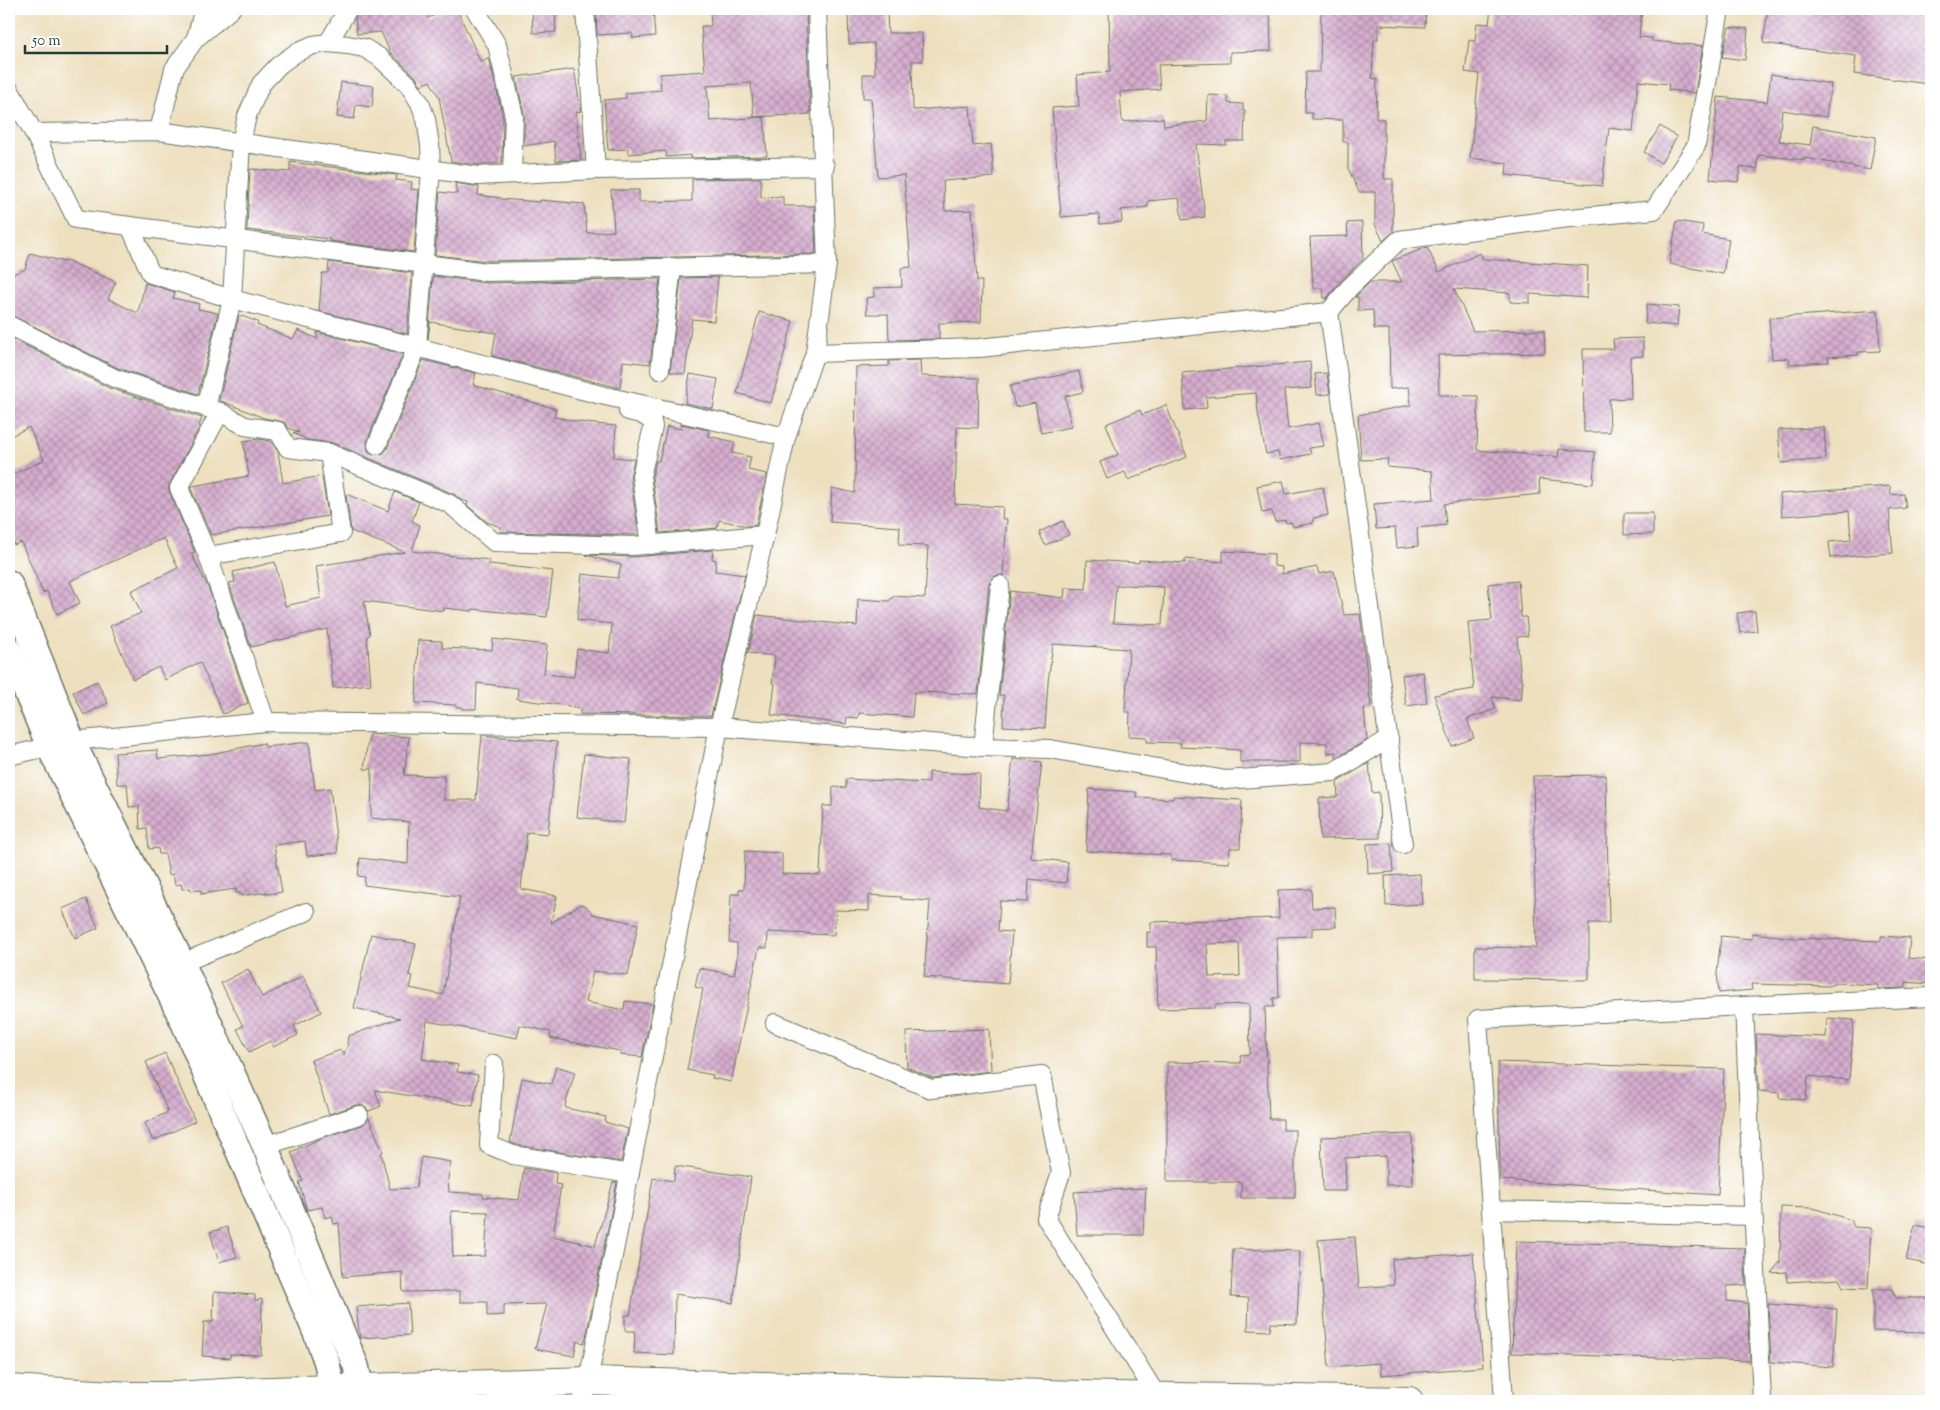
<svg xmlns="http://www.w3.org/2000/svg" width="1940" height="1410" font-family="'Sorts Mill Goudy',serif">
<defs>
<pattern id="building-cross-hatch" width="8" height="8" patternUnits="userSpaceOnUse" patternTransform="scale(1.25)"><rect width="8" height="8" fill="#d7adcf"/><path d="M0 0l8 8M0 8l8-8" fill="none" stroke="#ae8ea9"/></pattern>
</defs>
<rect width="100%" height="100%" fill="#fff"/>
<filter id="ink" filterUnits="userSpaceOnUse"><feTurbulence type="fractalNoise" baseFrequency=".02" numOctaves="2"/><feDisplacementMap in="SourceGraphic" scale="10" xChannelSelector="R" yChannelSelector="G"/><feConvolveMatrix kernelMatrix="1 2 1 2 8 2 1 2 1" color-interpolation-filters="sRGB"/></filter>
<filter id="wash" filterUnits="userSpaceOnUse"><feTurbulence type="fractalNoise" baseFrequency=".0096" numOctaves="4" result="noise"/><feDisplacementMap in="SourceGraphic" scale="20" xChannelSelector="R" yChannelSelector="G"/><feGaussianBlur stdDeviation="1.12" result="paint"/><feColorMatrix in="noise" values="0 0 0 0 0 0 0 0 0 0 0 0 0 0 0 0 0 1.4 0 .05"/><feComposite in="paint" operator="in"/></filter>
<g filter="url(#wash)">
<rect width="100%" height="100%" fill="#eee0bf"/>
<g id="blocks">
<!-- building -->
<g fill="url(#building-cross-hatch)" fill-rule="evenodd">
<polygon points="359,9 427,9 428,18 450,9 457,9 481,63 489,58 503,117 502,163 478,165 451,161 439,97 430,81 421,85 415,76 390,52 381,32 357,34 355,17"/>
<polygon points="532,9 555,9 556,32 533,33"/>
<polygon points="596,9 653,9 655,36 633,38 632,33 597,35"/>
<polygon points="710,9 758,9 759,13 806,10 810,114 754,117 751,83 707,86 710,121 764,117 767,156 691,158 691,155 666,157 666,151 628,154 628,149 608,150 604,100 626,98 626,93 661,90 660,74 705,71 701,26 711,26"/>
<polygon points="1109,9 1270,9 1271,51 1230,52 1230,63 1158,65 1160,89 1120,92 1122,122 1163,118 1164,126 1207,121 1208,95 1228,96 1228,103 1243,104 1243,111 1245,111 1244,141 1226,141 1226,145 1196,144 1205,217 1182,220 1179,198 1148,201 1148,207 1121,210 1122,222 1100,224 1099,214 1061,217 1052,108 1079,106 1077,75 1110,72"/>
<polygon points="1321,9 1426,9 1425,27 1378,25 1378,39 1374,39 1372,78 1377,79 1376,119 1384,119 1384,179 1393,179 1393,232 1383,241 1375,224 1375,192 1359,192 1348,168 1348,142 1343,142 1343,120 1312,119 1312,113 1305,113 1306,72 1320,72"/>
<polygon points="1491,9 1642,9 1639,37 1652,38 1652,41 1703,46 1695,93 1668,90 1669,84 1638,81 1633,131 1609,128 1602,186 1506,175 1507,163 1470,158 1479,74 1465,72 1469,40 1475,41 1477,23 1489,24"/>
<polygon points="1768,9 1931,9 1931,64 1928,84 1854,74 1856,56 1763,43"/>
<polygon points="887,11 888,33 922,33 923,61 912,61 913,110 970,106 973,146 991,144 994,177 943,181 945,211 972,210 977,281 982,281 981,322 939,323 939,339 889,340 888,314 867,314 866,298 874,297 874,288 902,287 901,268 911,267 904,175 878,177 871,98 863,98 863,74 875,74 874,43 849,44 848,12"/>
<polygon points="1729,27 1748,29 1745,60 1722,57"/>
<polygon points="574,69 581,111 576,112 581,160 556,161 554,141 524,146 524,114 516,77"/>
<polygon points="1771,74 1831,84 1826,117 1782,110 1779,141 1810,145 1813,126 1876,137 1870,170 1805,158 1805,160 1759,155 1757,169 1740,167 1738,182 1710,179 1718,97 1767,102"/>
<polygon points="341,82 374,86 372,107 356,105 354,119 337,117"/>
<polygon points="1660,126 1677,137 1661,163 1644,152"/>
<polygon points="290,162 397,175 396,180 412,182 411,189 419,190 414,252 330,241 330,239 247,230 250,169 290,172"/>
<polygon points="761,178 761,198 783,197 783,206 814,206 816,254 488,261 435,255 440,192 457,194 455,183 479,187 478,195 501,198 501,199 540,202 540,200 584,204 587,233 614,231 611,190 639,190 639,202 692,201 692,179"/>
<polygon points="1677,221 1703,225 1702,234 1729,239 1723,274 1669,264"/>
<polygon points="1362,222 1363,259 1342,280 1327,298 1324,298 1323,288 1313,288 1310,237 1348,236 1347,223"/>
<polygon points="1427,247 1439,272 1480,253 1483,259 1588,266 1587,298 1530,294 1530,303 1510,302 1510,293 1454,289 1473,331 1544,330 1545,353 1438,355 1439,395 1478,396 1477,450 1558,457 1559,449 1595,452 1593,484 1539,479 1540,494 1444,504 1446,525 1417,528 1418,546 1397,548 1395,528 1376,529 1374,504 1434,499 1432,471 1387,467 1388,459 1361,460 1358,415 1411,405 1409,387 1390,389 1389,329 1374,329 1373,310 1358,311 1358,297 1355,297 1370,282 1402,282 1392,261"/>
<polygon points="30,253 65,262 66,260 116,282 108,299 138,313 145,283 175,292 173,298 199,304 198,309 218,313 198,394 118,368 9,314 9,276 25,269"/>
<polygon points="329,262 412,273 407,334 319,311 322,273 328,273"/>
<polygon points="433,276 487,283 660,279 650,364 623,361 620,388 492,356 496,333 430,322 428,339"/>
<polygon points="718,277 714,321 692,319 685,374 670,372 681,278"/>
<polygon points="1647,304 1679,307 1677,326 1645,323"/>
<polygon points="1878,310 1880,351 1858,352 1858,355 1828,357 1829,362 1790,364 1789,358 1772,359 1769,318"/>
<polygon points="759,312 793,321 771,403 737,393"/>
<polygon points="239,315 258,322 257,325 293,339 298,330 317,339 317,332 403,354 367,441 368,451 373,455 383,454 387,449 423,360 476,373 473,385 556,409 554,417 586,423 616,426 614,457 634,459 630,477 639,535 500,532 501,527 487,522 467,505 468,502 461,500 454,494 333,443 308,440 293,433 299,432 288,428 284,422 264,418 219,400"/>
<polygon points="9,337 109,388 202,418 199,426 200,426 168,488 195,552 191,553 208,587 248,703 223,714 200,662 165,680 159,667 133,679 110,626 141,613 131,591 178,568 164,538 70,581 80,603 57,614 47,591 43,593 21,542 14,545 9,533 9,476 44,460 29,427 9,437"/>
<polygon points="1643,338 1643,356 1630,357 1631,398 1609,399 1610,432 1584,432 1583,349 1614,349 1613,339"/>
<polygon points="920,360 921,376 979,378 978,428 957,427 955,504 1003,507 1002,519 1007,519 1003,575 995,576 989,584 978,694 914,692 912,717 859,713 858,718 847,717 846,724 771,715 775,684 772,683 775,656 748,653 757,615 857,626 858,599 889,601 894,596 925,598 928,546 899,545 900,527 830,522 832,488 855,493 856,367 889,366 889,361"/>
<polygon points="1310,362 1312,388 1284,390 1288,429 1319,423 1324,446 1309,448 1311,454 1280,460 1278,452 1266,454 1258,413 1256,393 1206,397 1207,408 1185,410 1182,373"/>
<polygon points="1079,371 1083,392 1065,396 1071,427 1041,433 1035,403 1015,407 1010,386"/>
<polygon points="1327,373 1330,394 1317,395 1315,374"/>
<polygon points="690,374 718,379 713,409 685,403"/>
<polygon points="1166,405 1187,457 1128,480 1125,472 1107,479 1100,462 1118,455 1106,424 1140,410 1142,415"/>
<polygon points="681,424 709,430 708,436 735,442 732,453 751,457 748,470 767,474 756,525 746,526 719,520 717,528 660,533 652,477 656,461 659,461 667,426 681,429"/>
<polygon points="1824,427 1826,459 1781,463 1778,430"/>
<polygon points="258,439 271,441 278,452 283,483 322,476 328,516 211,535 191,489 192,486 249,476 243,441"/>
<polygon points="1283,481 1286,494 1323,487 1328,515 1313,518 1313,523 1293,527 1291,522 1286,523 1285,520 1275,522 1272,511 1262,513 1257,486"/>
<polygon points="1890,486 1891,495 1904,494 1906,508 1889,510 1893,553 1831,558 1829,542 1851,540 1849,511 1782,516 1780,494"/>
<polygon points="395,492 419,502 412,521 420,525 412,551 489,560 489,564 553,571 547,617 473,609 472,611 444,608 444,611 364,601 370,635 367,636 371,684 333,688 327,629 251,647 229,583 235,582 233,572 275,562 285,606 321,598 316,566 405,552 351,531 346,494 388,511"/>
<polygon points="1624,513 1653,513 1653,534 1624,535"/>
<polygon points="1063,521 1069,535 1045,545 1039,532"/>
<polygon points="713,550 712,559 716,560 715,571 745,575 711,716 580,714 580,709 569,707 569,706 517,699 518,688 477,683 476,709 462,709 462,707 456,707 456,705 416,703 418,640 442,641 442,648 492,650 493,639 547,645 544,674 574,677 577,649 609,653 612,624 577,620 582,574 618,578 621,565 586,555 633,557"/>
<path d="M1223,551L1274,554V566L1282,567V574L1317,567L1319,574L1334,571L1344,615L1360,614L1371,707L1364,708L1367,740L1336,758V752L1328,753L1327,743L1300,742V762H1240V750L1180,747L1181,743L1147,742V737L1129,736L1130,712H1125L1129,649L1053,644L1048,682L1045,728L1003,726L1004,695H999L1010,591L1064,598L1065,588L1086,589L1087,560L1139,563V560L1185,563V559L1223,562ZM1125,585L1164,587L1162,625L1113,623L1116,586Z"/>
<polygon points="1518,581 1521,617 1526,617 1528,636 1517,637 1521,680 1523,680 1521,700 1492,697 1496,709 1467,719 1474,738 1452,746 1434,695 1474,689 1468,622 1492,620 1488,584"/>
<polygon points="1755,611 1757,631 1740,633 1737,613"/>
<polygon points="1423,672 1427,703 1406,706 1402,675"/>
<polygon points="97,681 108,703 84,715 73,692"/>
<polygon points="369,734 409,737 404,775 444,776 444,800 476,800 482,735 557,742 548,834 527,832 521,889 557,896 551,923 581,904 586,906 593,914 638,924 628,975 593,971 586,1002 624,1010 625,1001 653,1004 642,1057 620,1055 620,1051 550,1038 551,1032 520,1025 517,1038 427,1021 422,1059 458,1065 457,1072 478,1075 473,1106 375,1090 381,1106 369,1111 362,1105 356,1105 329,1114 311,1060 341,1050 344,1056 346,1048 348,1047 347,1043 348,1036 400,1018 354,1008 371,934 416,944 409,975 413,976 410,988 443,995 460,897 364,885 365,877 358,876 360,858 408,864 409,822 371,818 372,769 364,769"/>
<polygon points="309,742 315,790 330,788 338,853 307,856 305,841 274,845 282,892 267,894 267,892 241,896 240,893 236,893 236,889 201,894 201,890 191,891 190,888 182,889 181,884 175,885 173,874 169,875 165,854 159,854 158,848 149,849 147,828 140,829 139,806 129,807 127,784 117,784 115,753 157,750 158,759 210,754 264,743 265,747"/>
<polygon points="584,754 631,759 624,823 577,817"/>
<polygon points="1013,759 1042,762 1031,858 1068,862 1066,883 1029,879 1028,902 1000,901 998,931 1012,932 1008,984 924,977 930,901 901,899 901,897 869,895 869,911 836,910 834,935 768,932 767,948 759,948 731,1082 712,1078 713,1075 687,1070 703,989 695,987 699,968 734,975 737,959 737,943 729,942 731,894 739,894 739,889 744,889 745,851 782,853 782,874 820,875 823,806 832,806 833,787 846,788 846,779 929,783 929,772 980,774 979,807 1007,811"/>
<polygon points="1369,763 1372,793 1379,792 1380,838 1320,839 1319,798 1338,797 1337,782"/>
<polygon points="1606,775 1609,923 1589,923 1589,980 1475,979 1475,947 1536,948 1533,776"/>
<polygon points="1089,789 1136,792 1136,797 1173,799 1173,796 1242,800 1240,848 1230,848 1229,863 1171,860 1171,855 1086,851"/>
<polygon points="1391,843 1393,872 1368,874 1367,844"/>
<polygon points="1420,874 1422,904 1386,906 1385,876"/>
<path d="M1311,889L1312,908L1335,907L1336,927L1312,928V936L1277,937L1279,998H1273L1274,1007H1265L1269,1119H1283V1130H1295V1198H1241V1182H1167V1062L1241,1063L1240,1055L1250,1054L1249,1004L1215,1005V1008L1158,1009L1156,947H1147V932H1151V922L1279,918L1278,890ZM1239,943L1240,976L1209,977L1207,944Z"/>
<polygon points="86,899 98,928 75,938 62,909"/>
<polygon points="1752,933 1795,938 1881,941 1881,936 1910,938 1908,958 1931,960 1931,984 1906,982 1905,988 1878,989 1878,985 1836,983 1830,986 1751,984 1752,990 1719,993 1717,973 1721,936 1752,939"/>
<polygon points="248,969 262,997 303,976 321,1012 294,1026 298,1035 273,1047 270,1041 249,1052 237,1029 243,1026 221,983"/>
<polygon points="1827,1018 1854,1020 1849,1080 1808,1076 1806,1100 1779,1098 1779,1093 1759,1091 1756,1034 1826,1037"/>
<polygon points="989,1029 991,1071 933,1078 907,1067 906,1032"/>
<polygon points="165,1053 195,1121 153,1141 145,1123 168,1112 146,1062"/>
<polygon points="1498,1062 1724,1069 1718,1195 1500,1180"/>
<polygon points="556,1066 575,1072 565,1106 566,1108 606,1117 605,1122 628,1129 621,1162 516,1145 510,1142 522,1078 551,1084"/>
<path d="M369,1118L383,1152L381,1153L390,1189L416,1188L421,1157L451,1162L448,1178L449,1192L483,1194V1197L519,1200L524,1168L556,1173L555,1184L561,1185L553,1236L595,1246L613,1182L617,1183L586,1337L584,1343L577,1341L574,1356L535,1349L547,1304L504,1305V1315L487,1316V1302H460V1291L403,1292L402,1272L343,1277L339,1223L334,1224L332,1216L325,1218L322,1207L307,1210L299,1182L303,1181L291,1152L322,1138L362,1125ZM451,1211L488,1212L485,1256L453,1257Z"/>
<polygon points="1412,1134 1413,1185 1386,1185 1386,1156 1345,1158 1346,1191 1323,1191 1321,1137"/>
<polygon points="675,1166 751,1177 733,1303 675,1294 674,1355 634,1353 635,1331 625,1331 625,1315 630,1315 653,1178 674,1181"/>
<polygon points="1146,1188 1143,1235 1077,1235 1074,1192"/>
<polygon points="1781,1207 1813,1208 1851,1220 1854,1227 1871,1228 1868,1288 1843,1287 1839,1279 1787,1282 1786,1272 1771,1273 1780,1262"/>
<polygon points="1915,1225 1931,1228 1931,1265 1906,1260"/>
<polygon points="227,1227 237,1257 219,1262 210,1232"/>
<polygon points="1355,1237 1359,1288 1394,1285 1392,1259 1473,1253 1483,1367 1381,1375 1380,1363 1329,1367 1318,1240"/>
<polygon points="1516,1241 1744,1248 1746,1285 1727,1286 1727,1301 1747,1303 1750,1361 1512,1353"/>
<polygon points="1233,1249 1300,1251 1297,1324 1271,1323 1270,1331 1248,1330 1249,1298 1231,1297"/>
<polygon points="1873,1289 1892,1289 1896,1298 1930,1298 1930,1332 1873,1331"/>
<polygon points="214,1292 255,1295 255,1301 262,1299 261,1355 230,1354 230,1358 202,1356 204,1322 213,1322"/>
<polygon points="408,1303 410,1335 360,1338 356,1307"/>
<polygon points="1768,1304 1837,1309 1833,1367 1771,1362"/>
</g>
</g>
</g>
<g filter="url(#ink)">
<use href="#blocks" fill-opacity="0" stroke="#677665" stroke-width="1"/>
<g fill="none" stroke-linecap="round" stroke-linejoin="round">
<!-- minor casing -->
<g stroke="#677665" stroke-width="20">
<g id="minor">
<polyline points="475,9 497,45 514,116 512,174"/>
<polyline points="585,9 596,170"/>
<polyline points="196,38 204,9"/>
<polyline points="328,43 348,9"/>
<polyline points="9,89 34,133 76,219 130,226 151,274 232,299 601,395 786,437"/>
<polyline points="159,131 174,69 196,38 231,9"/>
<polyline points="34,133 159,131 478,176 596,170 825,166"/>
<polyline points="130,226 487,272 827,264"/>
<polyline points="1329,312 1349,288 1399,240 1560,219 1654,210 1696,146 1720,9"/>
<polyline points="9,325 114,378 220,412 245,426 278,431 288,448 329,453 450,504 494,542 632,546 765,535"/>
<polyline points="815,353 979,348 1329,312 1403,844"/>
<polyline points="660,370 672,267"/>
<polyline points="206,408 232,299 241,142 247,116 261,84 279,65 297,52 313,45 328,43 348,45 364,48 379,57 408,84 420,103 426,119 430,145 431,169 417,347 377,445"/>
<polyline points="628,411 641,414 652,421 653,427 641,476 651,545"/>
<polyline points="208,556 179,488 220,412"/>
<polyline points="266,722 208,556 341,533 329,453"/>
<polyline points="983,747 1000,585"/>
<polyline points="9,756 72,741 266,722 719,727 983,747 1050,749 1226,780 1333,772 1389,739"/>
<polyline points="182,963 306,912"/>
<polyline points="1744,1006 1762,1401"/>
<polyline points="775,1023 931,1089 1042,1075 1061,1173 1046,1218 1157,1396"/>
<polyline points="494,1064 489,1145 513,1155 630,1174"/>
<polyline points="265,1146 359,1115"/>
<polyline points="1491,1210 1753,1216"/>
<polyline points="582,1401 588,1381 719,727 765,535 786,437 815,353 827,264 817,9"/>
<polyline points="1504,1401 1478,1019 1931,997"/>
</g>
</g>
<!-- secondary casing -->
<g stroke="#677665" stroke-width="28">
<g id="secondary">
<polyline points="9,583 72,741 182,963 265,1146 356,1366 361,1389 361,1401"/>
<polyline points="9,650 49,746 184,1023 316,1333 327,1363 334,1401"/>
</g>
</g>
<!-- primary casing -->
<g stroke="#677665" stroke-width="30">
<polyline id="primary" points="9,1389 132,1396 175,1396 239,1392 588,1381 1115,1396 1409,1401"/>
</g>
<!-- minor -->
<use href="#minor" stroke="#fff" stroke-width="18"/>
<!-- secondary -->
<use href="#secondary" stroke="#fff" stroke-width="25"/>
<!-- primary -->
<use href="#primary" stroke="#fff" stroke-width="28"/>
</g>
</g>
<!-- margin -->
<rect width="1940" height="1410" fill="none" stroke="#fff" stroke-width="30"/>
<!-- scale -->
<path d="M25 45v8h142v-8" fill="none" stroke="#1f3d34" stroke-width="2.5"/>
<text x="32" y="45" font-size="15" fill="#1f3d34" stroke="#ffffff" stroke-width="4" paint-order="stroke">50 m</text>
</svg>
